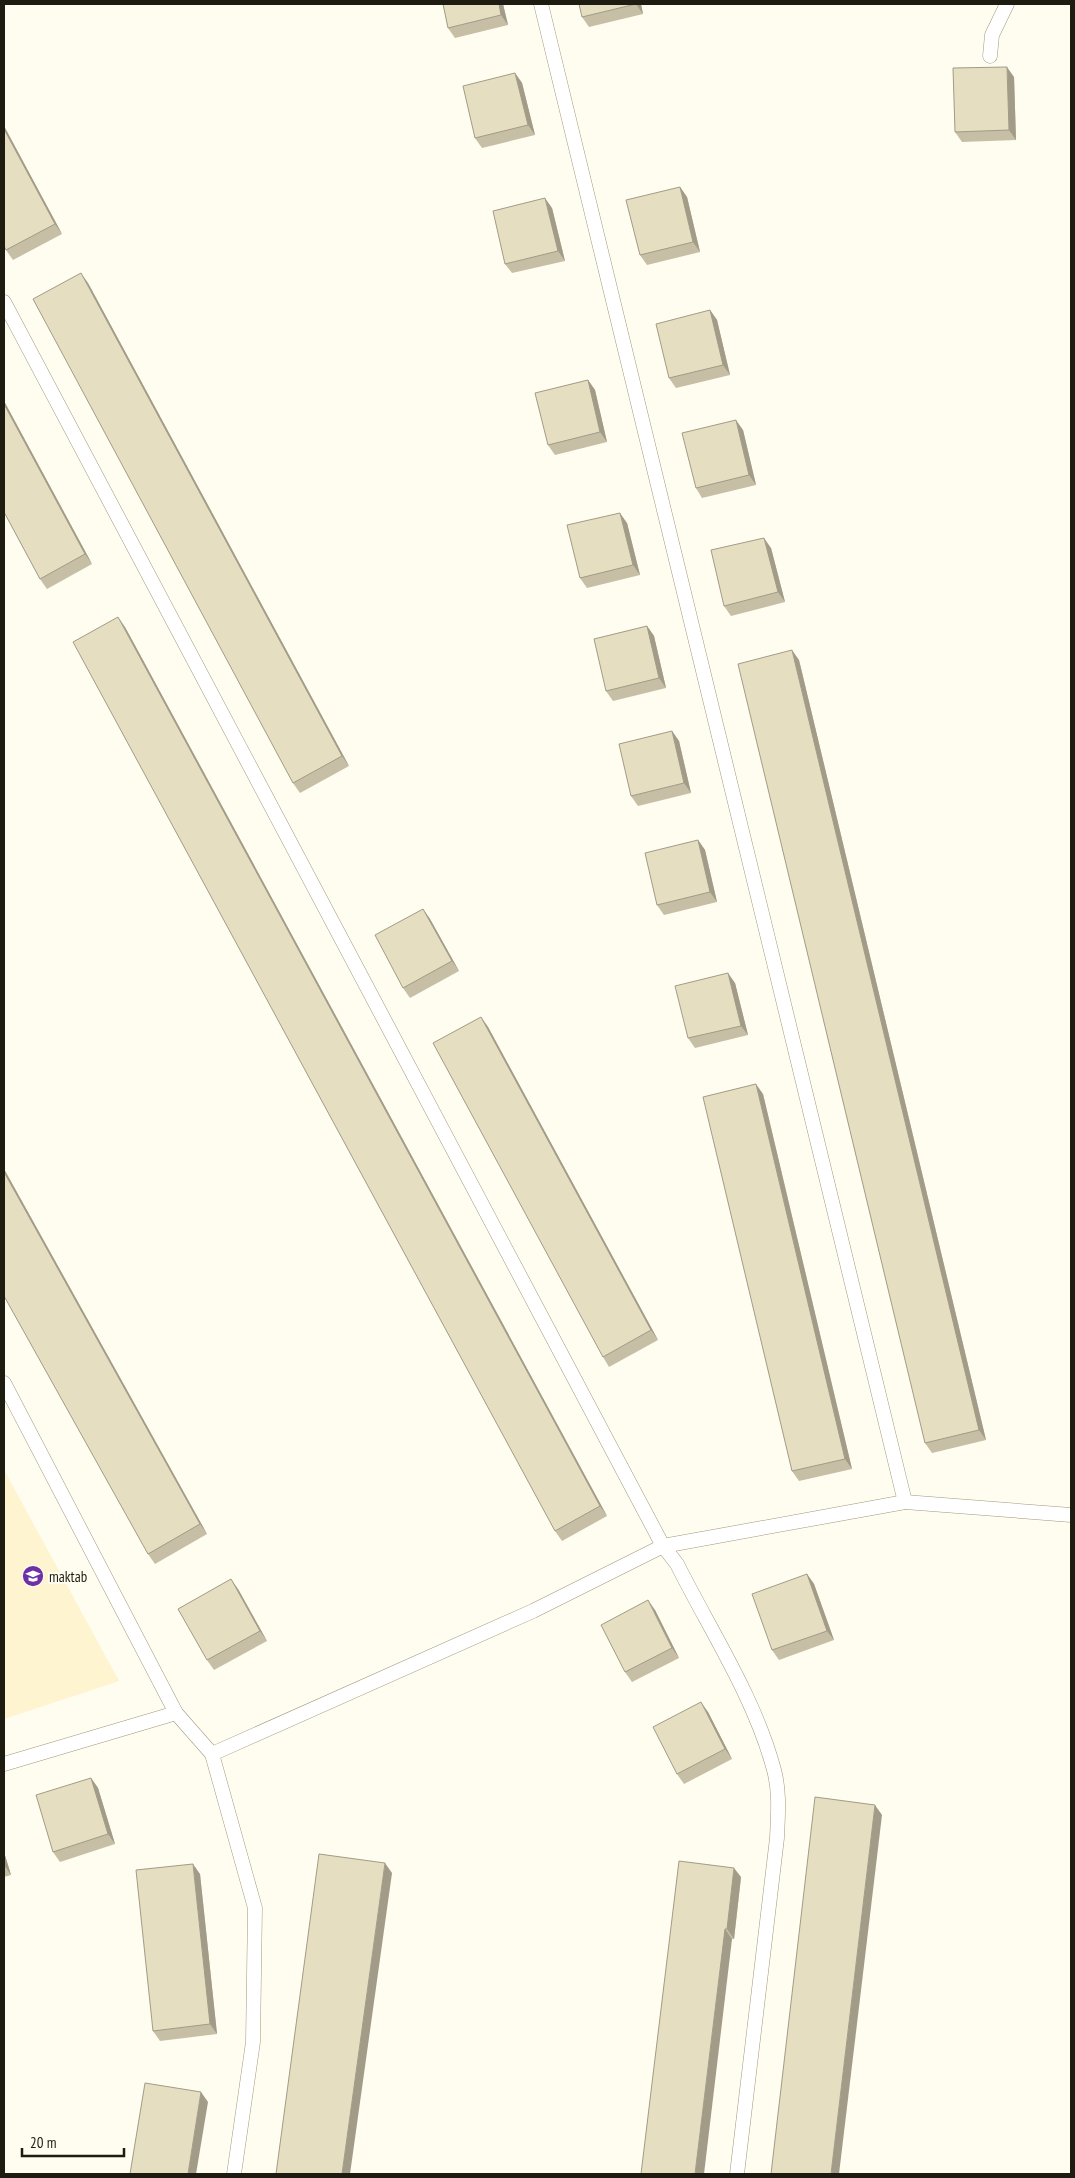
<svg xmlns="http://www.w3.org/2000/svg" width="1075" height="2178" font-family="'PT Sans Narrow',sans-serif">
<rect width="100%" height="100%" fill="#fffcf0"/>
<!-- built -->
<polygon fill="#fef4cf" points="4,1470 119,1681 4,1719"/>
<g fill="none" stroke-linecap="round" stroke-linejoin="round">
<!-- lane casing -->
<g stroke="#a1997e" stroke-width="15">
<g id="lane">
<polyline points="541,4 905,1502"/>
<polyline points="990,56 992,35 1007,4"/>
<path d="M4,302L663,1546L677,1564C710,1630 755,1698 774,1770C780,1792 778,1815 777,1838L737,2174"/>
<polyline points="4,1383 176,1713 212,1754 255,1908 253,2042 234,2174"/>
<polyline points="212,1754 533,1611 663,1546 905,1502 1071,1515"/>
<polyline points="4,1764 176,1713"/>
</g>
</g>
<!-- lane -->
<use href="#lane" stroke="#fff" stroke-width="14"/>
</g>
<!-- wall -->
<g fill="#c6bfa6">
<polygon points="443,4 503,4 508,25 455,38 448,28"/>
<polygon points="579,4 641,4 643,14 589,27 582,17"/>
<polygon points="515,73 522,83 535,135 482,148 475,138"/>
<polygon points="1014,77 1016,140 962,142 955,132"/>
<polygon points="4,126 62,234 13,260 6,250"/>
<polygon points="680,187 687,197 700,252 647,265 640,255"/>
<polygon points="552,208 565,261 512,273 505,264"/>
<polygon points="88,283 349,766 300,793 293,783"/>
<polygon points="710,310 717,320 730,375 676,388 669,378"/>
<polygon points="588,380 595,390 607,442 555,455 548,445"/>
<polygon points="4,401 92,564 47,589 40,579 4,512"/>
<polygon points="743,430 756,485 702,498 696,488"/>
<polygon points="627,523 640,575 587,588 580,578"/>
<polygon points="771,548 785,602 731,616 724,606"/>
<polygon points="647,626 654,636 666,688 613,701 606,691"/>
<polygon points="125,627 607,1516 562,1541 555,1531"/>
<polygon points="799,660 986,1440 932,1453 925,1443"/>
<polygon points="672,731 679,741 691,793 638,806 631,796"/>
<polygon points="698,840 705,850 717,902 664,915 657,905"/>
<polygon points="423,909 430,919 459,971 410,998 403,988"/>
<polygon points="735,983 748,1035 695,1048 688,1038"/>
<polygon points="481,1017 488,1027 658,1340 609,1367 603,1357"/>
<polygon points="763,1094 852,1469 799,1481 792,1471"/>
<polygon points="4,1169 207,1534 155,1564 148,1554"/>
<polygon points="807,1574 814,1584 834,1640 779,1660 772,1650"/>
<polygon points="238,1589 267,1641 214,1670 207,1660"/>
<polygon points="655,1610 679,1658 632,1682 625,1672"/>
<polygon points="708,1712 732,1759 684,1784 677,1774"/>
<polygon points="91,1778 98,1788 115,1844 60,1862 53,1852"/>
<polygon points="4,1852 11,1875 4,1877"/>
<polygon points="200,1874 217,2034 160,2041 153,2031"/>
<polygon points="741,1877 734,1939 732,1939 641,2174"/>
</g>
<!-- shaded-wall -->
<g fill="#a19b87">
<polygon points="499,4 503,4 508,25 501,15"/>
<polygon points="636,4 641,4 643,14"/>
<polygon points="1007,67 1014,77 1016,140 1009,130"/>
<polygon points="515,73 522,83 535,135 528,125"/>
<polygon points="4,126 62,234 55,224 4,129"/>
<polygon points="680,187 687,197 700,252 693,242"/>
<polygon points="545,198 552,208 565,261 558,251"/>
<polygon points="81,273 88,283 349,766 342,756"/>
<polygon points="710,310 717,320 730,375 723,365"/>
<polygon points="588,380 595,390 607,442 600,432"/>
<polygon points="4,401 92,564 85,554 4,404"/>
<polygon points="736,420 743,430 756,485 749,475"/>
<polygon points="620,513 627,523 640,575 633,565"/>
<polygon points="764,538 771,548 785,602 778,592"/>
<polygon points="118,617 125,627 607,1516 600,1506"/>
<polygon points="647,626 654,636 666,688 659,678"/>
<polygon points="792,650 799,660 986,1440 979,1430"/>
<polygon points="672,731 679,741 691,793 684,783"/>
<polygon points="698,840 705,850 717,902 710,892"/>
<polygon points="423,909 430,919 459,971 452,961"/>
<polygon points="728,973 735,983 748,1035 741,1026"/>
<polygon points="481,1017 488,1027 658,1340 651,1330"/>
<polygon points="756,1084 763,1094 852,1469 845,1459"/>
<polygon points="4,1169 207,1534 200,1524 4,1172"/>
<polygon points="807,1574 814,1584 834,1640 827,1631"/>
<polygon points="231,1579 238,1589 267,1641 260,1631"/>
<polygon points="648,1600 655,1610 679,1658 672,1648"/>
<polygon points="701,1702 708,1712 732,1759 725,1749"/>
<polygon points="91,1778 98,1788 115,1844 108,1834"/>
<polygon points="875,1805 882,1815 839,2174 831,2174"/>
<polygon points="4,1852 11,1875 4,1865"/>
<polygon points="385,1863 392,1873 350,2174 342,2174"/>
<polygon points="193,1864 200,1874 217,2034 210,2024"/>
<polygon points="734,1868 741,1877 734,1939 727,1929"/>
<polygon points="725,1929 732,1939 704,2174 695,2174"/>
<polygon points="201,2092 208,2102 196,2174 188,2174"/>
</g>
<!-- building -->
<g fill="#e6dec1" stroke="#a19b87">
<polygon points="443,4 499,4 501,15 448,28"/>
<polygon points="579,4 636,4 582,17"/>
<polygon points="1007,67 1009,130 955,132 953,68"/>
<polygon points="515,73 528,125 475,138 463,86"/>
<polygon points="4,129 55,224 6,250 4,246"/>
<polygon points="680,187 693,242 640,255 626,200"/>
<polygon points="545,198 558,251 505,264 493,211"/>
<polygon points="81,273 342,756 293,783 33,299"/>
<polygon points="710,310 723,365 669,378 656,324"/>
<polygon points="588,380 600,432 548,445 535,393"/>
<polygon points="4,404 85,554 40,579 4,512"/>
<polygon points="736,420 749,475 696,488 682,433"/>
<polygon points="620,513 633,565 580,578 567,525"/>
<polygon points="764,538 778,592 724,606 711,550"/>
<polygon points="118,617 600,1506 555,1531 73,642"/>
<polygon points="647,626 659,678 606,691 594,639"/>
<polygon points="792,650 979,1430 925,1443 738,664"/>
<polygon points="672,731 684,783 631,796 619,744"/>
<polygon points="698,840 710,892 657,905 645,853"/>
<polygon points="423,909 452,961 403,988 375,935"/>
<polygon points="728,973 741,1026 688,1038 675,986"/>
<polygon points="481,1017 651,1330 603,1357 433,1043"/>
<polygon points="756,1084 845,1459 792,1471 703,1097"/>
<polygon points="4,1172 200,1524 148,1554 4,1296"/>
<polygon points="807,1574 827,1631 772,1650 752,1594"/>
<polygon points="231,1579 260,1631 207,1660 178,1609"/>
<polygon points="648,1600 672,1648 625,1672 601,1625"/>
<polygon points="701,1702 725,1749 677,1774 653,1727"/>
<polygon points="91,1778 108,1834 53,1852 36,1795"/>
<polygon points="815,1797 875,1805 831,2174 771,2174"/>
<polygon points="319,1854 385,1863 342,2174 276,2174"/>
<polygon points="679,1861 734,1868 727,1929 725,1929 695,2174 641,2174"/>
<polygon points="193,1864 210,2024 153,2031 136,1870"/>
<polygon points="145,2083 201,2092 188,2174 130,2174"/>
</g>
<!-- icons -->
<defs>
<g id="school-disc" transform="scale(1.125)"><circle r="9.5" fill="#6e30a5" stroke="#fffcf0"/><path d="M0-5L7-2L0 1L-7-2ZM-4 1L0 2.5L4 1V4Q0 6-4 4Z" fill="#fff"/></g>
</defs>
<g fill-rule="evenodd">
<use href="#school-disc" x="33" y="1576"/>
</g>
<g text-anchor="middle" dominant-baseline="central" stroke-width="4" stroke-linejoin="round" paint-order="stroke">
<!-- poi labels -->
<g font-size="15" fill="#1e1b11" stroke="#fffcf0" text-anchor="start">
<text x="49" y="1576">maktab</text>
</g>
</g>
<!-- border -->
<rect width="1075" height="2178" fill="none" stroke="#1e1b11" stroke-width="10"/>
<!-- scale -->
<path d="M22 2148v8h102v-8" fill="none" stroke="#1e1b11" stroke-width="2.5"/>
<text x="30" y="2148" font-size="15" fill="#1e1b11" stroke="#fffcf0" stroke-width="4" paint-order="stroke">20 m</text>
</svg>
